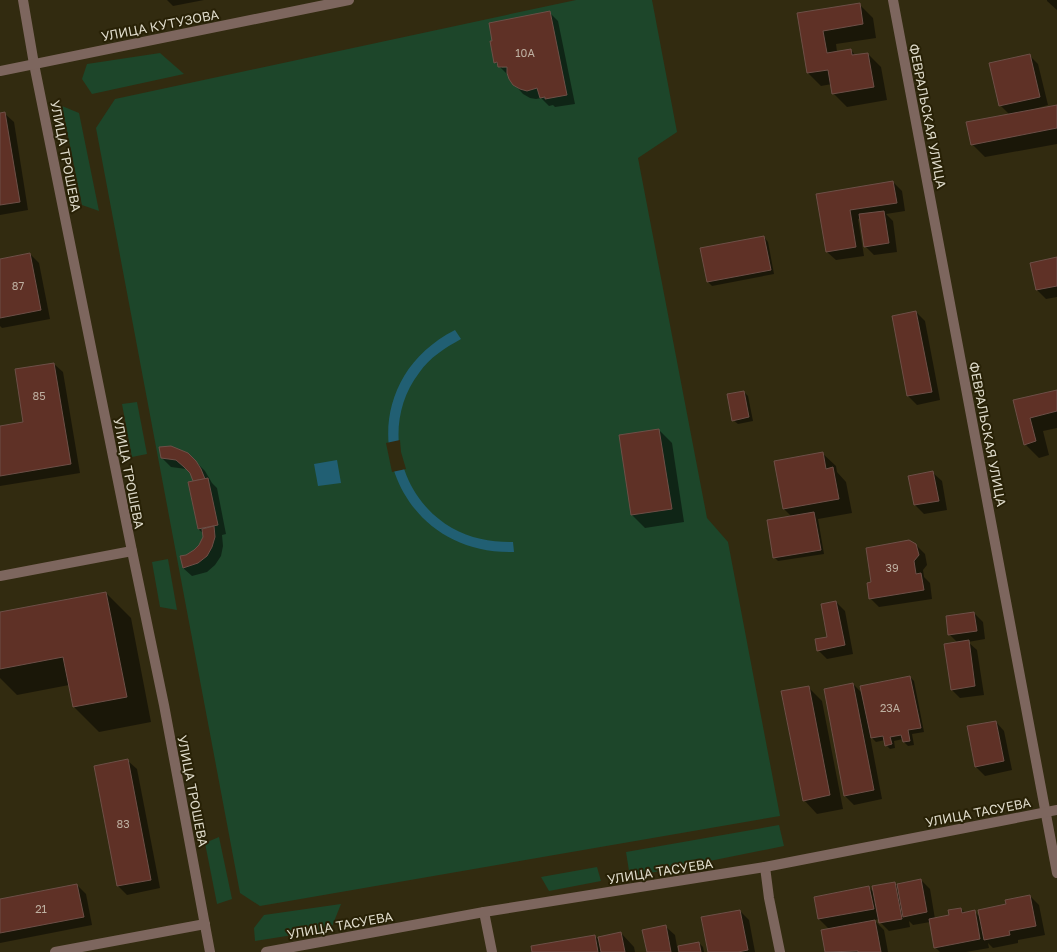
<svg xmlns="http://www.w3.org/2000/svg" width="1057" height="952" font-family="'Golos Text',sans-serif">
<rect width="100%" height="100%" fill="#322b10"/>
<!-- green -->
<g fill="#1d462a">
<polygon points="576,0 652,0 677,132 638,158 707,518 728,542 780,816 260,906 240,893 96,128 115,99"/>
<polygon points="160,53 184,74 92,94 82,79 87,64"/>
<polygon points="62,106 79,113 99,211 82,205"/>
<polygon points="137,402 147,454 132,457 122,404"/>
<polygon points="168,559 177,610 160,607 152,562"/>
<polygon points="779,825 784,846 630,877 626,852"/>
<polygon points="219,837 232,899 217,904 205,843"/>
<polygon points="597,867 601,881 549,891 541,877"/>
<polygon points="341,904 331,929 255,941 254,928 264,915"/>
</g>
<!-- water -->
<g fill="#215f73">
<path d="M455,330L461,339C445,348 430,357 419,373C381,423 398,497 452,528C471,539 492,542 513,542L514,552C384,556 339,389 455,330Z"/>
<polygon points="337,460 341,483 318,486 314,464"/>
</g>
<!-- pier -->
<polygon fill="#322b10" points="400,440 401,452 406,469 392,472 386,443"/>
<!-- shadow -->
<g fill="#0007" fill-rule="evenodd">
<polygon points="167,0 204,0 173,6"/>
<polygon points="1047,0 1057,0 1057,10 1047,1"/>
<polygon points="859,4 873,18 876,38 836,44 837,52 851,50 856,56 868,54 881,67 887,100 847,107 833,93 832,84 821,86 808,73 798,14"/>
<path d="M549,12L558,21L575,104L555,107L553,105L549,106L541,98L536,99L530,98L523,94L514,84L509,76L495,62ZM502,66L512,67L502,68Z"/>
<polygon points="1029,55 1038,64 1048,105 1034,109 1034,110 1057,106 1057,144 985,157 972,144 1010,115 1000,105"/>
<polygon points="0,114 5,114 14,122 28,210 0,215"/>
<polygon points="893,182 902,191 905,211 886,214 893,221 897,252 874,255 865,246 861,218 858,219 864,256 836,260 827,252 818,195"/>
<polygon points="764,237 768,242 774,274 712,286 708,282"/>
<polygon points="30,254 39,263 50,319 2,328 0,326 0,260"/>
<polygon points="1057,258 1057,297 1046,299 1037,290"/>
<polygon points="916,312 925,321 940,400 917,405 908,396"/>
<polygon points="54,364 63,372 80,473 0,486 0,427 24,423"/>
<polygon points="1057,391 1057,428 1043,431 1049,455 1039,458 1025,444 1014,401"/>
<polygon points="744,392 748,396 753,421 738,424 733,420"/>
<polygon points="659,430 672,443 684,522 645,528 632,515"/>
<polygon points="822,453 836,466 837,472 846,482 852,513 818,519 824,554 778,561 774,557 792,517 784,509 775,461"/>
<polygon points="188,454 205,471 212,483 217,488 226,534 222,535 223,546 221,556 215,565 207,572 192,576 183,568 186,556 194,551 200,546 204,537 204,534 198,529 189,483 194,482 190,472 186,469 171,467 162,458"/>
<polygon points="933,473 942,481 947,510 924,514 915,505 909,477"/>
<polygon points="916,545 925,554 927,565 923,570 924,577 930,583 932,599 879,607 870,598 872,583"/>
<polygon points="106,593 131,618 151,722 99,732 74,707 69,685 17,695 0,678 0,613"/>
<polygon points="836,602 845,611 853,654 827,659 818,650 828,638"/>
<polygon points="974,613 983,622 985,639 968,642 977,650 984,695 960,698 951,689 958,643 949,634"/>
<polygon points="910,677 914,681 924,732 912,734 914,745 908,746 904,742 903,739 894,741 895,748 890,749 886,745 885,740 876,742 870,736 882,799 854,805 845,796 853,684 863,694"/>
<polygon points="808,687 822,701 843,809 817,814 804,800"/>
<polygon points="996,722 1004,731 1012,770 985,776 976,767"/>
<polygon points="128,761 137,769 160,888 127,895 118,886"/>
<polygon points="921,880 930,889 935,919 950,916 961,909 965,913 975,912 980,917 1030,896 1039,905 1045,935 1018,940 1018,943 993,948 988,943 989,948 966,952 940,952 935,947 930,922 913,925 909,921 910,927 889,931 880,922 879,919 874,920 884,930 888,952 826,952 822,930 829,929 819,919 815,898 869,888 874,892 894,883 899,887"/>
<polygon points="77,885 86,894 92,925 0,943 0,900"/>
<polygon points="740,911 749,920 755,952 709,952"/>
<polygon points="666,927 675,935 678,952 648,952"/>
<polygon points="621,933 634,947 635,952 534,952 595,936 599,940"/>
<polygon points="699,943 703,947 704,952 680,952"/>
</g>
<!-- building -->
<g fill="#5f3126" stroke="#6d4f47">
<polygon points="860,3 863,24 823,31 827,53 851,49 852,55 868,53 874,87 832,94 828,70 807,73 797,13"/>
<polygon points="550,11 567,95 545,99 545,97 540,98 537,88 527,91 520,89 513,85 509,79 507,73 507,67 498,67 497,62 494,63 490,41 492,41 489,23"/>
<polygon points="1030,54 1040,97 999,106 989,63"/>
<polygon points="1057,105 1057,128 971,145 966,122"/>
<polygon points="5,112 20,202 0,205 0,113"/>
<polygon points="893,181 897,203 850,210 856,247 826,252 816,194"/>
<polygon points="884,211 889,243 864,247 859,214"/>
<polygon points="764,236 771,270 707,282 700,248"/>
<polygon points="30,253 41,310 0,318 0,259"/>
<polygon points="1057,257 1057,286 1036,290 1030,263"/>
<polygon points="916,311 932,392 907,396 892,316"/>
<polygon points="54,363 71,464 0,476 0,426 23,422 15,369"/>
<polygon points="1057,390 1057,411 1030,418 1036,441 1024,445 1013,400"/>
<polygon points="744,391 749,417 732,421 727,394"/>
<polygon points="659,429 672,509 631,515 619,435"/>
<polygon points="171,446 188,453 196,461 201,469 205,479 193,481 190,473 184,467 176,460 161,458 159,447"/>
<polygon points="823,452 826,469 833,467 839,499 783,509 774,461"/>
<polygon points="933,471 939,501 914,505 908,476"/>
<polygon points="208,478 218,525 198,529 188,482"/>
<polygon points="814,512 821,550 773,558 767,520"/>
<polygon points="214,526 215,537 212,547 207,556 198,563 183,568 180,556 186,555 194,550 199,545 203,537 202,529"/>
<polygon points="909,540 916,544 919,555 914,561 916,574 921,573 924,590 869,599 867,583 871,582 866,548"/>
<polygon points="106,592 127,697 73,707 63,657 0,669 0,612"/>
<polygon points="836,601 845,645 817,651 815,639 827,637 821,604"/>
<polygon points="974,612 977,631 948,635 946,616"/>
<polygon points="969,640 975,686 951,690 944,644"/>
<polygon points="910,676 921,728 908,730 910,741 903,742 901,735 890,737 892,744 885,746 883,736 871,738 860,686"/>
<polygon points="853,683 874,790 844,796 824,689"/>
<polygon points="809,686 830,795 803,801 781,691"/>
<polygon points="996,721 1004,761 975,767 967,726"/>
<polygon points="128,759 151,880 117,886 94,766"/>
<polygon points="921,879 927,912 903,917 897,884"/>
<polygon points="895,882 902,919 879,923 872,886"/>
<polygon points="77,884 84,917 0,933 0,899"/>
<polygon points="869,886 874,909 818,919 814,897"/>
<polygon points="1030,895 1036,926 1009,931 1010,935 984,940 978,910 1006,904 1005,900"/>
<polygon points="961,908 962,913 975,910 980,939 934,948 929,919 949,915 948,910"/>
<polygon points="740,910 748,950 738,952 708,952 701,917"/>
<polygon points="875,920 881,952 858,952 858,951 825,952 821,930"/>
<polygon points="666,925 671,952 647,952 642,930"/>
<polygon points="621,932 625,952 601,952 598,937"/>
<polygon points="595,935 598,952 532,952 531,946"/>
<polygon points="699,942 701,952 679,952 678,946"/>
</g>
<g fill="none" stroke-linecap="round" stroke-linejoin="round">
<!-- minor -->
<g stroke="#7d665e" stroke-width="10">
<polyline points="23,0 34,64 132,551 164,705 210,952"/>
<polyline points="893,0 1057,873"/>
<polyline points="0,71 349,0"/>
<polyline points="0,576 132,551"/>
<polyline points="765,867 769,898 780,952"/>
<polyline points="484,912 492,952"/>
<polyline points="55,952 205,924"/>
<polyline points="266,952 484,912 765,867 1057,810"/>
</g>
</g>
<g text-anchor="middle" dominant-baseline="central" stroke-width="4" stroke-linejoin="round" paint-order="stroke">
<!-- number labels -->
<g font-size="11" fill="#beb0a1">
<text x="525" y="52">10А</text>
<text x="18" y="285">87</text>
<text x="39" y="395">85</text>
<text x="892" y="567">39</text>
<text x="890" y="707">23А</text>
<text x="123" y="823">83</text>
<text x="41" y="908">21</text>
</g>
<!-- street labels -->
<g font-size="13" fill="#dedaca" stroke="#282106">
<text transform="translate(160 25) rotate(-11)">УЛИЦА КУТУЗОВА</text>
<text transform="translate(928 116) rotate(79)">ФЕВРАЛЬСКАЯ УЛИЦА</text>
<text transform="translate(66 156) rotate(79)">УЛИЦА ТРОШЕВА</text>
<text transform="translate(988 434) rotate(79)">ФЕВРАЛЬСКАЯ УЛИЦА</text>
<text transform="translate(129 473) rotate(79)">УЛИЦА ТРОШЕВА</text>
<text transform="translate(193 791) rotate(79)">УЛИЦА ТРОШЕВА</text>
<text transform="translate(978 812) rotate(-11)">УЛИЦА ТАСУЕВА</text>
<text transform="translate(660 871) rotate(-9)">УЛИЦА ТАСУЕВА</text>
<text transform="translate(340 925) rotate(-10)">УЛИЦА ТАСУЕВА</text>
</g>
</g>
</svg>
